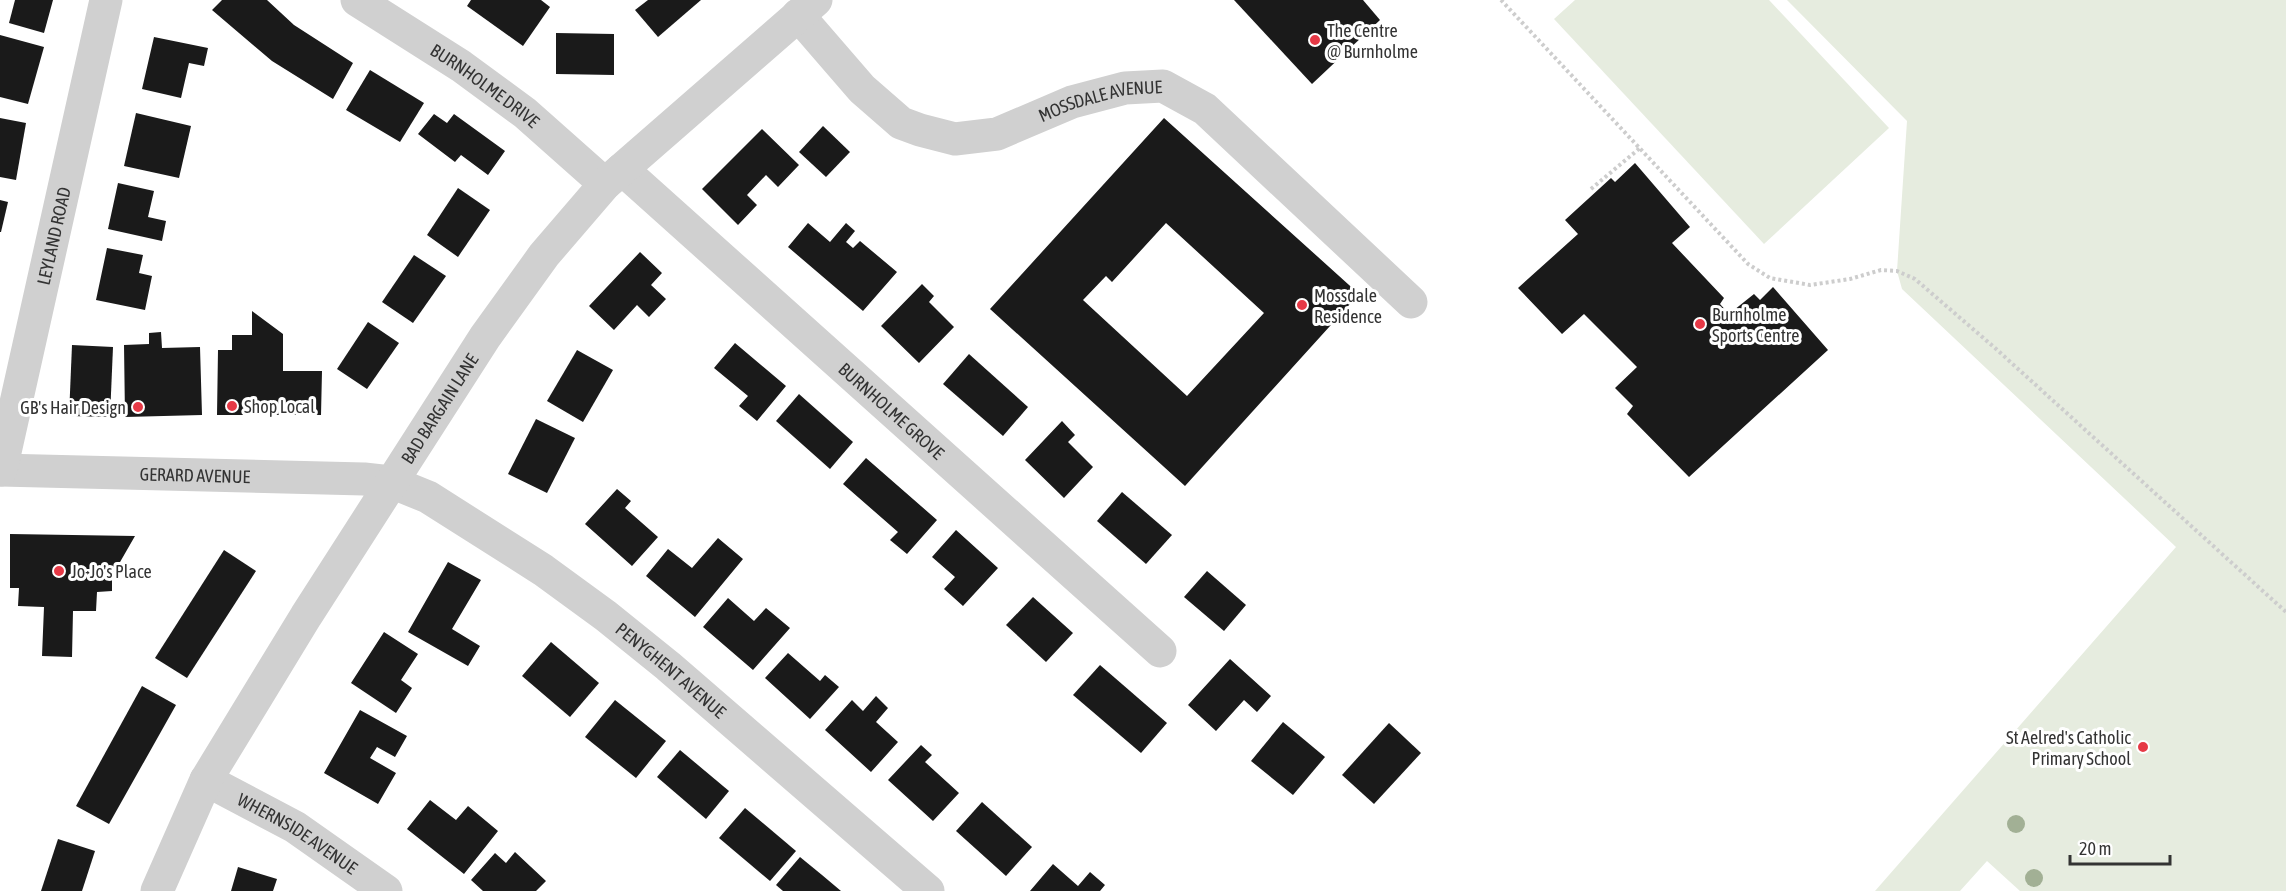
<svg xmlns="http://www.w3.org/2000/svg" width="2286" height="891" font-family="'Asap Condensed',sans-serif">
<rect width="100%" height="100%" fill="#fff"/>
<!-- green -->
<g fill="#e6ecdf">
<polygon points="1575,0 1769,0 1889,128 1764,244 1554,19"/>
<polygon points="1787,0 2286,0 2286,891 2020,891 1987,861 1960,891 1875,891 2176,547 1902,289 1897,271 1907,121"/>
</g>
<!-- building -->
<g fill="#1a1a1a" fill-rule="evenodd">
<polygon points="15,0 53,0 44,33 9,23"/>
<polygon points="222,0 267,0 294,25 353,63 333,99 272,61 212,10"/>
<polygon points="471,0 541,0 550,7 523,46 467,6"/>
<polygon points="648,0 701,0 658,37 635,10"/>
<polygon points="1234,0 1363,0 1380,20 1312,84"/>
<polygon points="556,33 614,34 614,75 556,74"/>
<polygon points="0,35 44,47 28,104 0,97"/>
<polygon points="154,37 208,48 204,66 189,63 181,98 142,89"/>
<polygon points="370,70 424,103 400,142 346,110"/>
<polygon points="136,113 191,126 179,178 124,166"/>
<polygon points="434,114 447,123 454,114 505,151 488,175 461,155 455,162 418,134"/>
<polygon points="0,118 26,123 16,180 0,177"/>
<path d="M1164,118L1359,294L1185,486L990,309ZM1166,223L1264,313L1187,396L1083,300L1106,276L1112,282Z"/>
<polygon points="823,126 850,152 826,177 799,152"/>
<polygon points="762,129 799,165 778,187 766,175 747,195 757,205 738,225 702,189"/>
<polygon points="1635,163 1690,227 1672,243 1724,298 1720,304 1729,314 1754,294 1760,300 1773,287 1828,350 1689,477 1627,414 1633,406 1615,388 1637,367 1584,314 1562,334 1518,288 1578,234 1565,220 1611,178 1615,182"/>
<polygon points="118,183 154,191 148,217 166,221 162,241 108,229"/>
<polygon points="458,188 490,210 458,257 427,235"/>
<polygon points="0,200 8,202 1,232 0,232"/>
<polygon points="808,223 830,242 846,223 855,231 846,242 853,248 860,241 897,272 863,311 788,247"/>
<polygon points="107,248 143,255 139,273 152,276 145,310 96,300"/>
<polygon points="640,252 662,273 651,285 666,299 649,317 637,305 614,330 589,306"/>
<polygon points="414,255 446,276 413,323 382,302"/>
<polygon points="922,284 934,296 929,302 954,327 919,363 881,326"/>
<polygon points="252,311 283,334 283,371 322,371 321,415 217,415 218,350 232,350 232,335 252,335"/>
<polygon points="368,322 399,343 367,389 337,369"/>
<polygon points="161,332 162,348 200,347 202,415 125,417 124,345 149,344 149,333"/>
<polygon points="735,343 786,386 757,421 739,406 748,396 714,368"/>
<polygon points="72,345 113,347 110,417 69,416"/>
<polygon points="577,350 613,370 583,422 547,401"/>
<polygon points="969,354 1028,407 1003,436 943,384"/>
<polygon points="799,394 853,442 830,469 776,421"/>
<polygon points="536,419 575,438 547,493 508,474"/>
<polygon points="1062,421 1075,435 1068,442 1093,467 1064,498 1025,460"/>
<polygon points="866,458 937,520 907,554 890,540 898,532 843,484"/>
<polygon points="617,489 631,501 625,508 658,537 632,566 585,524"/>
<polygon points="1122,492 1172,535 1146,564 1097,521"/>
<polygon points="956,530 998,568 963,606 944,589 955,577 932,557"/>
<polygon points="10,534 135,536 112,576 112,591 97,592 96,611 73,611 72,657 42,656 44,607 18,606 19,588 10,588"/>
<polygon points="718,538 743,559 695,617 646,576 668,549 692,568"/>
<polygon points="224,550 256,571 187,678 155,658"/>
<polygon points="448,562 481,580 452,629 480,646 468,666 408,632"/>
<polygon points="1207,571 1246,605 1224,631 1184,597"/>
<polygon points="1033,597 1073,633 1046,662 1006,625"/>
<polygon points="728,598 754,621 766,608 790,628 753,670 703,627"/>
<polygon points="384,632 418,654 401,680 412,688 396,713 351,683"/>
<polygon points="551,642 599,683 570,717 522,676"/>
<polygon points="788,653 820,681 825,675 839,687 810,719 765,678"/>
<polygon points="1230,659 1271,696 1257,712 1244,700 1216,731 1188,705"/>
<polygon points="1100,665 1167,723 1141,753 1073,695"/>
<polygon points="142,686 176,705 109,824 76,806"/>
<polygon points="876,696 888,708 876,722 898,742 871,772 825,730 852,700 863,711"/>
<polygon points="615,700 666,741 636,778 585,737"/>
<polygon points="360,710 407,736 395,757 377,747 370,758 396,773 378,804 324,773"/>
<polygon points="1283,722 1325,757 1293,795 1251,761"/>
<polygon points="1389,723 1421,753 1374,804 1342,775"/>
<polygon points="921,745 932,755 925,762 959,793 933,821 888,780"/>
<polygon points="680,750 729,791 706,819 657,777"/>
<polygon points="430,800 456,820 468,806 498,831 464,874 407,829"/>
<polygon points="982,802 1032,847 1006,876 956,831"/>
<polygon points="745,808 796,851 770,881 719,838"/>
<polygon points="58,839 95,851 82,891 41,891"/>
<polygon points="515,852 546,881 536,891 483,891 471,880 495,853 506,863"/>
<polygon points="800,857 822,875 841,891 783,891 776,885"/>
<polygon points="1053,864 1078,886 1090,872 1105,885 1100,891 1030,891"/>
<polygon points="238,867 277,879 273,891 231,891"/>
</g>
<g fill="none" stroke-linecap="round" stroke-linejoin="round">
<!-- path -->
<g stroke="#cdcdcd" stroke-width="4" stroke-dasharray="3 3" stroke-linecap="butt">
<polyline points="1501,0 1748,264 1770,278 1810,285 1850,279 1881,270 1897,271 1915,279 1995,348 2286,612"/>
<polyline points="1591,189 1640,148"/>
</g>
<!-- minor -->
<g stroke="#d0d0d0" stroke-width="33">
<path id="s1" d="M357,0L461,66L525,113L605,184"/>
<path id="s2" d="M798,15L862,89L893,116L901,123L920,130L955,139L997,134L1072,102L1125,88L1163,86L1205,109L1411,302"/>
<path id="s3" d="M622,169L1160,651"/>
<path id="s4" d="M0,470L364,479L391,482L428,497L543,570L606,616L668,666L928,891"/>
<path id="s5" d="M1,470L106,0"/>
<path id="s6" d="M206,780L295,827L386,891"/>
<path id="s7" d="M157,891L206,780L306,616L485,337L544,255L605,184L816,0"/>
</g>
</g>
<!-- trees -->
<g fill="#a2b095">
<circle cx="2016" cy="824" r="9"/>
<circle cx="2034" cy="878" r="9"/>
</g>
<!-- markers -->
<g fill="#e63946" stroke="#fff" stroke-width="2">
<circle cx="1315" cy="40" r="6"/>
<circle cx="1302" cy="305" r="6"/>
<circle cx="1700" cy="324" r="6"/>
<circle cx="232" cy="406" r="6"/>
<circle cx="138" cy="407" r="6"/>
<circle cx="59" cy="571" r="6"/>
<circle cx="2143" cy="747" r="6"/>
</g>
<g text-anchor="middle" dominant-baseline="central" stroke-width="6" stroke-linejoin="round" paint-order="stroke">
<!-- poi labels -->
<g font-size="18" fill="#333" stroke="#fff" text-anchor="start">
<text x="1327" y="30">The Centre<tspan x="1327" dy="21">@ Burnholme</tspan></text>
<text x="1314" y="295">Mossdale<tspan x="1314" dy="21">Residence</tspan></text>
<text x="1712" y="314">Burnholme<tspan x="1712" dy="21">Sports Centre</tspan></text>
<text x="244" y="406">Shop Local</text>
<text x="126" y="407" text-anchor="end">GB's Hair Design</text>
<text x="71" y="571">Jo-Jo's Place</text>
<text x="2131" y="737" text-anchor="end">St Aelred's Catholic<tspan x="2131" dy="21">Primary School</tspan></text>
</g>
<!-- street labels -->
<g font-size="18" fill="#333" stroke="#fff">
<text stroke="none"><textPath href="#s1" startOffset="154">BURNHOLME DRIVE</textPath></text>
<text stroke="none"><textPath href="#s2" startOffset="358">MOSSDALE AVENUE</textPath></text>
<text stroke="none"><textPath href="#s5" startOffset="240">LEYLAND ROAD</textPath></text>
<text stroke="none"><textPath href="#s7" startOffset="560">BAD BARGAIN LANE</textPath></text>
<text stroke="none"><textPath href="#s3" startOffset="362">BURNHOLME GROVE</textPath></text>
<text stroke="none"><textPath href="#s4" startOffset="195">GERARD AVENUE</textPath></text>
<text stroke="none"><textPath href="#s4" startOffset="730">PENYGHENT AVENUE</textPath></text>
<text stroke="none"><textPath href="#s6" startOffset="106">WHERNSIDE AVENUE</textPath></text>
</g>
</g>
<!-- scale -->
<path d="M2070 855v9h100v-9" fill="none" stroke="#333333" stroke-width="3"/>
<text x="2079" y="855" font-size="18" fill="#333333" stroke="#ffffff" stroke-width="4.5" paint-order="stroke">20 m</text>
</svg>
